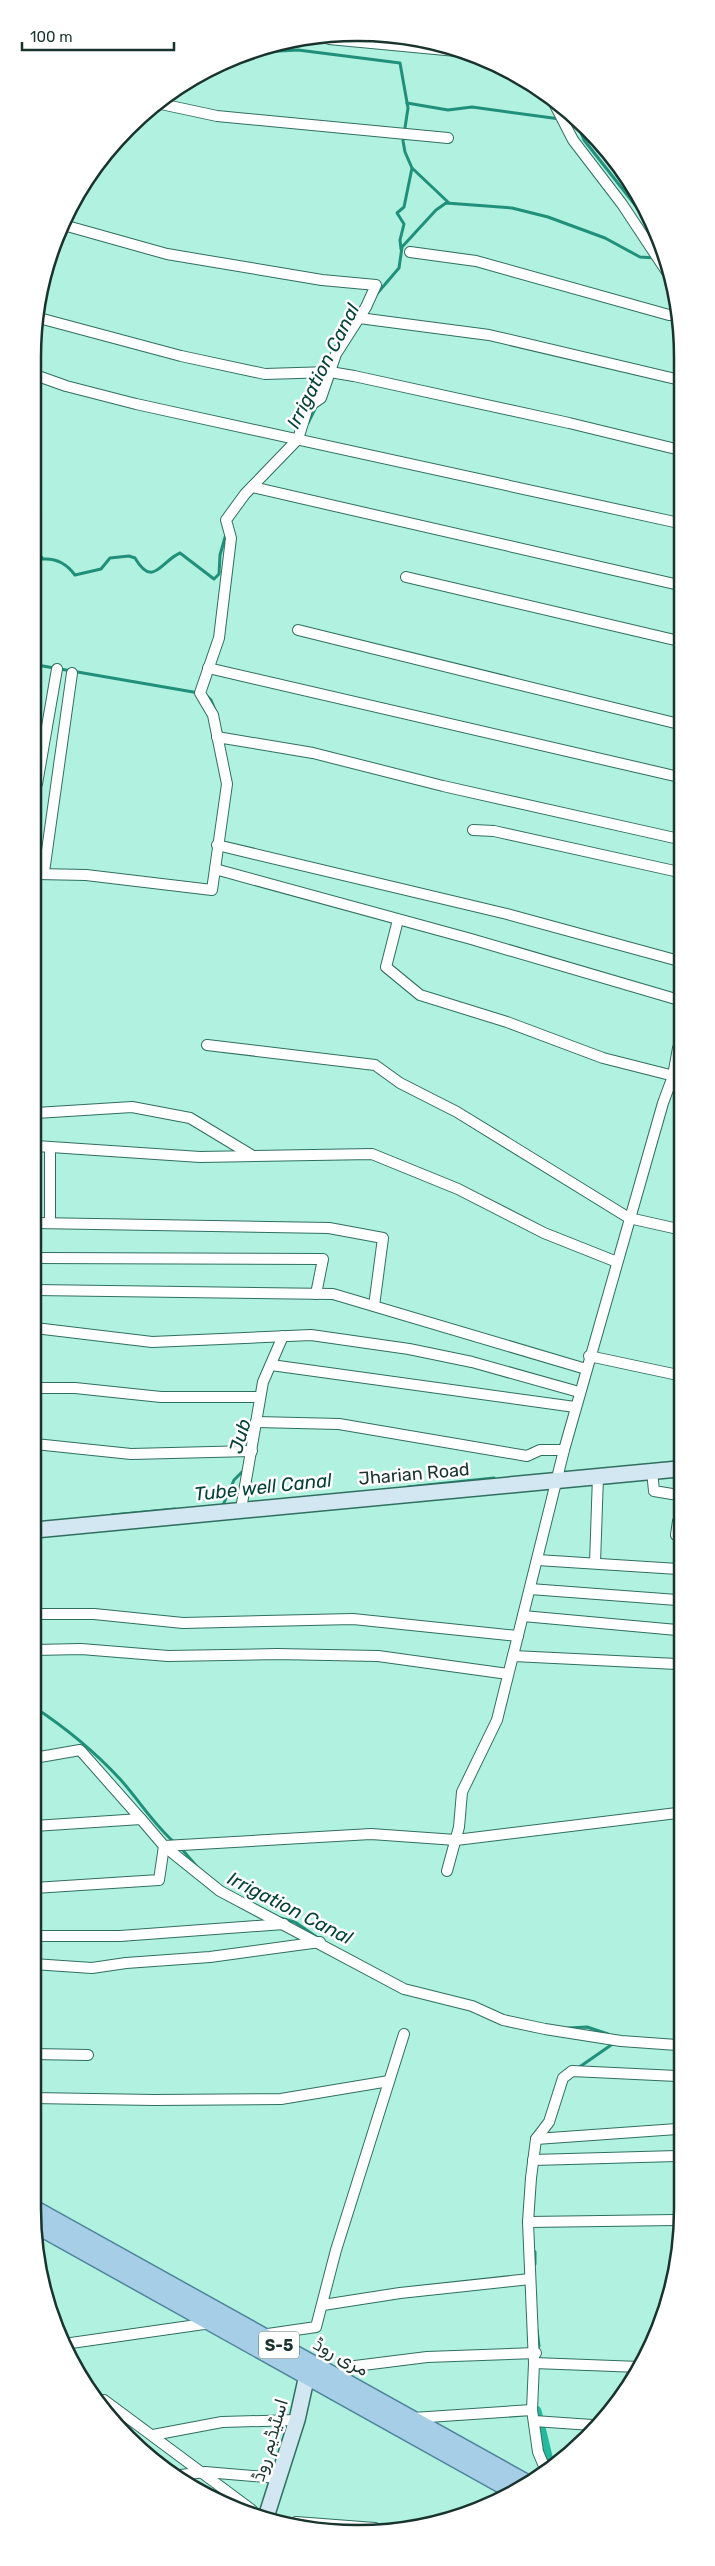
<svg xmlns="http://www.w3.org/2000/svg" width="715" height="2566" font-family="Rubik,Cairo,sans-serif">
<rect width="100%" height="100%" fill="#b1f1df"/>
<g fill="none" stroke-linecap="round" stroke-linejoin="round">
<!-- stream -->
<g stroke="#21907b" stroke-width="3">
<polyline points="261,52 298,50 400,63 408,108 403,141 405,152 412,168 449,203"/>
<polyline points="407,103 448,110 472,107 560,119"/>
<polyline points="575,119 584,140 654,229"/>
<polyline points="566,120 577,122"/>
<polyline points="401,249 400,240 404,224 397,213 404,207 412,168"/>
<polyline points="375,296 399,268 402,247 436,210 446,203 512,208 548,217 605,238 640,257 655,258"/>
<polyline points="308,423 317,405"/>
<path d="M38,553L43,559C57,558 67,564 75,575L101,569L110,558L129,556L135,558C153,589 161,561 180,553L214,579L219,574L220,555L226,534"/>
<polyline points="37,665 199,693"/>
<polyline points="205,694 211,700 215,710"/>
<polyline points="408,1487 494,1478"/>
<polyline points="223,1505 234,1480 245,1469"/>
<polyline points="112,1515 175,1509"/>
<path d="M34,1707C66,1728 94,1751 120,1779C139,1800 153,1824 175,1843"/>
<polyline points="180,1847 199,1869"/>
<polyline points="280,1918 295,1922 318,1938"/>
<polyline points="568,2028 587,2027 608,2034"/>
<polyline points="578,2068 614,2043"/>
<polyline points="532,2249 535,2252 535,2264"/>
<polyline points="536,2351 539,2346 537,2330"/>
</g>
<!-- canal -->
<polyline stroke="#24b89c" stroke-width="11" points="536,2411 550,2469"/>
<!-- street casing -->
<g stroke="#306f60" stroke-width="12">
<g id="street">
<polyline points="329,39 456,51"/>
<polyline points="161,104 217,116 448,138"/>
<polyline points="555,105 573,140 622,204 667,272"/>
<polyline points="67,226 167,254 322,280 376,285 366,307 336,354 321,398 308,407 298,439 245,494 226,520 231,538 219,638 200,693 213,715 227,784 215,869"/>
<polyline points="410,252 476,261 669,315 680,315"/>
<polyline points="39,318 181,356 265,374 330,372 354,376 569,423 680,450"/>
<polyline points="359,318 489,335 680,380"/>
<polyline points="38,376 66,386 136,404 679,523"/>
<polyline points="252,487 679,585"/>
<polyline points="406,577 679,641"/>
<polyline points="298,630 679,724"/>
<polyline points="208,668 679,777"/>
<polyline points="217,737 313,753 443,786 679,839"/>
<polyline points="37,784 57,669"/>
<polyline points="473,830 494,831 679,872"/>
<polyline points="217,845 507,914 679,961"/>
<polyline points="44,872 72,673"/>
<polyline points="37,874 86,875 212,890 215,869 471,939 679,1000"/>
<polyline points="398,920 386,967 420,995 507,1022 603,1058 678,1077"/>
<polyline points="207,1045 375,1065 400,1083 457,1112 629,1218 678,1229"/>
<polyline points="36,1113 132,1107 190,1118 253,1156"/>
<polyline points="36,1146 200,1157 372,1154 458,1189 544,1233 617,1262"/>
<polyline points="50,1147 50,1223"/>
<polyline points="36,1223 329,1228 383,1238 374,1306"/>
<polyline points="36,1258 323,1259 316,1294"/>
<polyline points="35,1290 333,1294 586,1369"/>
<polyline points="35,1328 152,1342 311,1335 409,1349 472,1362 579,1392"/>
<polyline points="589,1356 678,1375"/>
<polyline points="271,1365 575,1407"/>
<polyline points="35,1388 75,1388 161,1397 260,1397"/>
<polyline points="256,1422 339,1424 527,1456 540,1450 564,1450"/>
<polyline points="35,1444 131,1454 252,1451"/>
<polyline points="652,1471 654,1491 678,1495"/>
<polyline points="241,1509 263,1382 283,1336"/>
<polyline points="678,1536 676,1535 678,1521"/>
<polyline points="537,1560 678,1569"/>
<polyline points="595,1563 598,1476"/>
<polyline points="530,1589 677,1600"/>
<polyline points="34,1614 94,1614 183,1623 353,1619 518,1636"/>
<polyline points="523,1616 677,1630"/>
<polyline points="34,1650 81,1649 168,1656 277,1654 378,1656 508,1674"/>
<polyline points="513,1656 677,1664"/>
<polyline points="34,1758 80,1750 141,1819"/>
<polyline points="164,1846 220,1891 404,1989 472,2006 503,2020 545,2029 621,2041 677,2045"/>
<polyline points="164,1846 371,1834 456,1840 677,1813"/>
<polyline points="447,1871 459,1827 462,1792 497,1720 564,1450 663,1103 673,1076 678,1048"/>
<polyline points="34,1888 159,1880 164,1846 141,1819 34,1826"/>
<polyline points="33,1936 120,1936 284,1924"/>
<polyline points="33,1964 92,1968 126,1963 210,1957 320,1942"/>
<polyline points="33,2054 88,2055"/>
<polyline points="33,2098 154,2100 281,2099 389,2081"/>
<polyline points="536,2139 677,2129"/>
<polyline points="533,2160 677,2156"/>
<polyline points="528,2222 676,2220"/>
<polyline points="323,2305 400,2293 530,2279"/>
<polyline points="261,2335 316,2327 336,2250 404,2034"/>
<polyline points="64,2344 211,2323"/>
<polyline points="534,2363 640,2367"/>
<polyline points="339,2379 347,2367 427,2357 536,2353"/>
<polyline points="99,2400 104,2400 252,2510"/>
<polyline points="413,2418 532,2410"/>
<polyline points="534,2421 592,2425"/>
<polyline points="153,2435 222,2422 297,2420"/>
<polyline points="546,2471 538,2452 532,2410 534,2363 528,2222 531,2178 536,2139 549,2122 563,2078 572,2071 677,2076"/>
<polyline points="181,2475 205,2472 278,2478"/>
<polyline points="296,2522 375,2528"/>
</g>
</g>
<!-- secondary casing -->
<g stroke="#306f60" stroke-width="18">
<g id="secondary">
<polyline points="35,1530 678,1469"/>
<polyline points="267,2514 297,2420 307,2375"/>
</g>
</g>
<!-- primary casing -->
<g stroke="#4e849c" stroke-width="19">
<g id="primary">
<polyline points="33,2208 525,2482"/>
<polyline points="36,2225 511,2490"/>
</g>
</g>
<!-- street -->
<use href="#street" stroke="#fff" stroke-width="10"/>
<!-- secondary -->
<use href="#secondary" stroke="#d3e7f3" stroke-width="15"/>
<!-- primary -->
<use href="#primary" stroke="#a6cfe7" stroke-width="16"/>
</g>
<g text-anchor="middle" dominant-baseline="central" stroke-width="5" stroke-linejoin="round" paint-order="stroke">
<!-- shield labels -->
<rect fill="#fff" stroke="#5e706c" stroke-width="1" x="259" y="2331.5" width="40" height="27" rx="4"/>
<g font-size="16" font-weight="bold" fill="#19332d">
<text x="279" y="2345">S-5</text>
</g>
<!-- street labels -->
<g font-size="18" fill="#19332d" stroke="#fff">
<text transform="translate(414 1474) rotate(-5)">Jharian Road</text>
<text transform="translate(341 2357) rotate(29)">مری روڈ</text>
<text transform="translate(270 2440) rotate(-73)">اسٹیڈیم روڈ</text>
</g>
<!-- water labels -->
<g font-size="19" font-style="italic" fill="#044237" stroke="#fff">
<text transform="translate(323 366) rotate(-63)">Irrigation Canal</text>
<text transform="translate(240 1436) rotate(-74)">Jub</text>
<text transform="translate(263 1487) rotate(-6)">Tube well Canal</text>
<text transform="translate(290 1908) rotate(27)">Irrigation Canal</text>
</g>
</g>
<!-- crop -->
<path d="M0 0H715V2566H0ZM357 41H358A316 316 0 0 1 674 357V2209A316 316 0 0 1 358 2525H357A316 316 0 0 1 41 2209V357A316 316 0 0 1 357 41Z" fill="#fff" fill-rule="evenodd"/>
<path fill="none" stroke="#19332d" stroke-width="2.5" d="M357 41H358A316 316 0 0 1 674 357V2209A316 316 0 0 1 358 2525H357A316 316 0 0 1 41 2209V357A316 316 0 0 1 357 41Z"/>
<!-- scale -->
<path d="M22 42v8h152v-8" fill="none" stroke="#19332d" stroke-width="2.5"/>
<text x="30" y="42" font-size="15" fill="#19332d" stroke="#ffffff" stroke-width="4" paint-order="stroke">100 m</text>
</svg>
